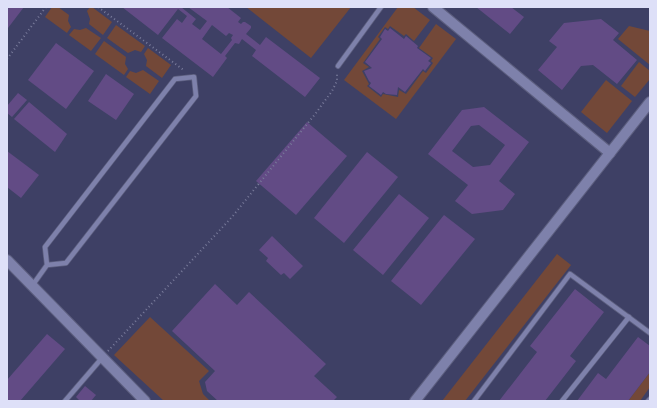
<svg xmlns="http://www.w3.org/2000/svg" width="657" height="408" font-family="Cabin,sans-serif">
<rect width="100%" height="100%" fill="#3e4065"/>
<!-- green -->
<g fill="#734838">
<polygon points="52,7 58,7 69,15 68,21 71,27 67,33 45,17"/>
<polygon points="90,7 92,7 112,22 103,35 89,24 90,19 87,11"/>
<polygon points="246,7 351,7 311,58"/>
<polygon points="398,7 413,7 430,20 414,41 406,34 404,36 390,26 388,29 385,27 378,37 380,39 363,63 369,67 362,71 369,84 367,86 381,97 383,94 398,97 399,90 406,94 423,71 426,73 433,63 431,61 433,58 419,48 436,24 456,39 396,119 344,80"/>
<polygon points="116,25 145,46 141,52 135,50 128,53 107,38"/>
<polygon points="629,26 650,31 650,65 618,39"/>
<polygon points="86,28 101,38 91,51 69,35 74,29 80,30"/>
<polygon points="104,41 126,57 125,64 128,69 124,75 95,54"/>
<polygon points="148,48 171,65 162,78 146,66 147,60 144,54"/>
<polygon points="639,62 650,71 650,79 635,97 621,86"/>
<polygon points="143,70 159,81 150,94 126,77 130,71 136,73"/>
<polygon points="606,80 632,101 607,133 581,112"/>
<polygon points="557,254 571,265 465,401 442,401"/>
<polygon points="150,317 209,371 199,381 203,394 210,401 164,401 114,355"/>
<polygon points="650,372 650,387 640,401 628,401"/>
</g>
<!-- building -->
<g fill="#624b85" fill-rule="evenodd">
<polygon points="7,7 24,7 8,28 7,27"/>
<path d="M122,7H181L196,19L192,24L200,30L207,21L188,7H227L241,18L238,22L241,24L243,22H245L251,26V28L246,34L260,45L266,37L320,78L305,97L252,56L256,50L242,39L239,44L235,43L225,56L227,58L213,77L162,38L177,19L182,23L187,16L178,9L158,35ZM212,25L226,36L229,33L233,35L231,38L232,40L221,54L202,39Z"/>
<polygon points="476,7 511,7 524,17 510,34"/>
<polygon points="601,19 619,33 613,40 637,60 617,84 593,65 581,66 562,90 538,70 557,47 549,41 564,23"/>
<polygon points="390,28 404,39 406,36 418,46 417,48 431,58 428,61 431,63 425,71 423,69 405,92 398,87 397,95 386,94 383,92 381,95 369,86 371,83 369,81 364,71 372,68 365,62 382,39 380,37 385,29 388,31"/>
<polygon points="56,43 94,71 66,109 28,80"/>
<polygon points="106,74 134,94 116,120 88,101"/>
<polygon points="18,93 27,100 12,117 7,113 7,106"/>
<polygon points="29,102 67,134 55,152 14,119"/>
<path d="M484,107L529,142L499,181L515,194L503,210L472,214L455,201L468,185L428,154L462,110ZM479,125L505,145L490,165L473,167L452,151L471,126Z"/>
<polygon points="307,122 347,156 296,215 256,181"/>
<polygon points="7,151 39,175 21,198 7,187"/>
<polygon points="367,152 398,177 344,243 314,218"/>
<polygon points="399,194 429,218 383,275 353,250"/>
<polygon points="444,215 475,239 421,305 391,281"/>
<polygon points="272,236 303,266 290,279 284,273 281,275 266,261 268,258 259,250"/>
<polygon points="215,284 237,305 249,292 326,364 314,376 337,397 333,401 218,401 207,391 205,382 215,371 172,331"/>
<polygon points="575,289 604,312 570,356 576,361 545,401 499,401 537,352 530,346"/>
<polygon points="47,334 65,349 20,401 7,401 7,380"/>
<polygon points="638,337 650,346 650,372 628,401 577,401 598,373 606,379"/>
<polygon points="85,386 96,395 91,401 80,401 76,397"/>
</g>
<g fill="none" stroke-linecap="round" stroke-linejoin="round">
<!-- lane casing -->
<g stroke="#5c5e7e" stroke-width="6">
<g id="lane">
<polyline points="338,66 381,7"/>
<polyline points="32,286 47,265 45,247 175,79 194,77 196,96 66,263 47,265"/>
<polyline points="65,401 102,358"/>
<polyline points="474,401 570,274 650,333"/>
<polyline points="562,401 629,317"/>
<polyline points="648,401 650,399"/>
</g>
</g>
<!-- secondary casing -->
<g stroke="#5c5e7e" stroke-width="12">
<g id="secondary">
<polyline points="433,7 610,153"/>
<polyline points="7,260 145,401"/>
<polyline points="415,401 650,102"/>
</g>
</g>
<!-- path -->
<g stroke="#797b9b" stroke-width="2" stroke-dasharray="1 3" stroke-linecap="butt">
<polyline points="98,7 185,71"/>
<polyline points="7,59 46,7"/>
<polyline points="108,351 232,217 316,113 332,91 337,81 337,72"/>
</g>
<!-- lane -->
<use href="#lane" stroke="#7e81ab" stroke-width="4.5"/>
<!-- secondary -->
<use href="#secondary" stroke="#7e81ab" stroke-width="10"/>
</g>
<!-- border -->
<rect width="657" height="408" fill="none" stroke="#dee0f8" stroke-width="16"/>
</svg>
